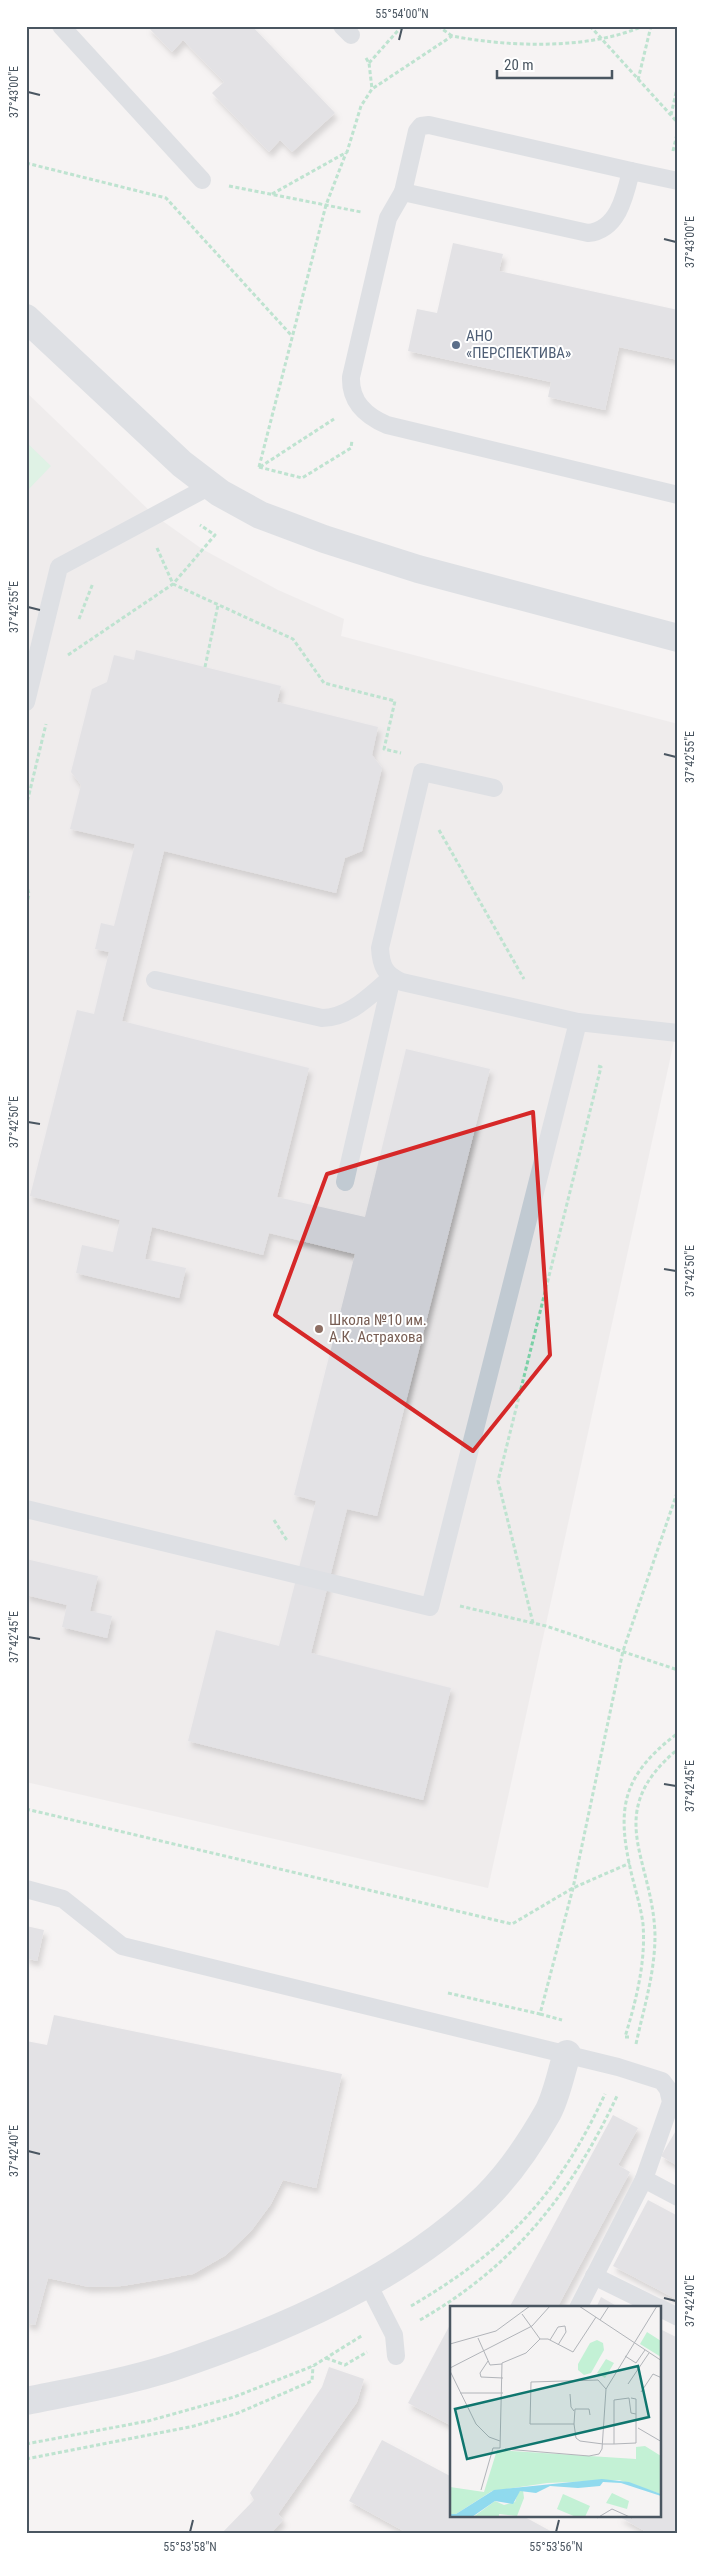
<svg xmlns="http://www.w3.org/2000/svg" width="704" height="2560" font-family="'Roboto Condensed',sans-serif">
<defs>
<filter id="shadow"><feDropShadow dx="3" dy="5.5" stdDeviation="2.5" flood-color="#0004"/></filter>
</defs>
<rect width="100%" height="100%" fill="#f5f3f3"/>
<!-- education -->
<polygon fill="#e6e4e5" points="26,392 154,515 202,549 278,590 344,619 341,636 678,724 678,1023 488,1888 26,1782"/>
<!-- green -->
<polygon fill="#c3f1d5" points="26,442 51,466 26,492"/>
<!-- building -->
<g fill="#cdcfd5" filter="url(#shadow)">
<polygon points="147,26 252,26 335,113 292,152 280,140 269,152 212,93 224,82 183,40 172,52"/>
<polygon points="453,243 503,254 499,271 678,310 678,360 619,347 605,410 548,397 551,382 408,351 417,309 437,313"/>
<polygon points="136,650 281,686 277,702 378,727 372,755 382,768 362,851 345,858 336,893 164,851 122,1021 309,1068 277,1197 365,1217 406,1049 490,1069 377,1516 347,1509 311,1653 451,1688 423,1800 188,1741 216,1630 279,1646 316,1501 294,1495 355,1254 269,1233 263,1255 152,1227 145,1259 186,1268 179,1298 76,1273 82,1245 113,1252 120,1220 30,1196 77,1010 94,1014 109,952 95,949 101,923 114,926 135,844 70,829 81,785 71,772 92,689 107,682 114,655 134,660"/>
<polygon points="26,1559 98,1576 90,1611 112,1616 107,1638 62,1627 67,1605 26,1595"/>
<polygon points="26,1926 44,1930 37,1961 26,1958"/>
<polygon points="54,2015 342,2074 316,2188 283,2180 271,2204 251,2231 226,2255 193,2274 122,2286 89,2287 48,2278 35,2325 26,2323 26,2041 47,2045"/>
<polygon points="613,2115 638,2128 618,2165 630,2172 557,2308 509,2308"/>
<polygon points="678,2127 678,2166 661,2156"/>
<polygon points="648,2200 678,2216 678,2300 613,2266"/>
<polygon points="601,2297 620,2308 596,2308"/>
<polygon points="452,2321 452,2426 408,2403"/>
<polygon points="660,2329 678,2338 678,2534 650,2534 618,2516 660,2516"/>
<polygon points="329,2367 364,2379 357,2402 278,2514 283,2520 270,2534 221,2534 254,2500 250,2493 322,2387"/>
<polygon points="382,2440 452,2477 452,2516 523,2516 556,2534 409,2534 349,2501"/>
</g>
<g fill="none" stroke-linecap="round" stroke-linejoin="round">
<!-- path -->
<g stroke="#7ad0a6" stroke-width="3" stroke-dasharray="4 2.5" stroke-linecap="butt">
<polyline points="438,26 452,36"/>
<polyline points="590,26 678,123"/>
<polyline points="366,58 369,63 372,89"/>
<polyline points="369,63 402,26"/>
<polyline points="638,80 651,26"/>
<polyline points="671,115 678,84"/>
<polyline points="673,151 678,130"/>
<polyline points="26,163 166,198 292,336"/>
<polyline points="229,186 361,212"/>
<path d="M272,194L347,152L361,106L372,89L452,36C509,47 589,50 643,26"/>
<polyline points="259,467 326,205 346,153"/>
<polyline points="259,467 302,478 351,448 352,440"/>
<polyline points="260,467 334,419"/>
<polyline points="157,548 173,584 293,639 324,683 395,701 384,749 401,753"/>
<polyline points="79,619 93,583"/>
<polyline points="68,655 173,584 215,535 200,525"/>
<polyline points="205,667 218,605"/>
<polyline points="26,807 46,724"/>
<polyline points="439,830 524,979"/>
<polyline points="26,883 29,894 26,908"/>
<polyline points="274,1520 288,1542"/>
<polyline points="460,1606 546,1626 678,1670"/>
<polyline points="533,1623 498,1481 601,1067 598,1066"/>
<polyline points="26,1809 512,1924 573,1888 630,1863"/>
<polyline points="448,1993 540,2014 573,1888 623,1651 678,1490"/>
<polyline points="540,2014 562,2020"/>
<path d="M629,2037H625C636,2001 646,1962 643,1924C641,1908 636,1892 632,1876C616,1809 621,1776 678,1733"/>
<path d="M636,2044C644,2007 655,1973 655,1935C653,1858 601,1813 678,1749"/>
<path d="M411,2306C507,2250 558,2195 605,2094"/>
<path d="M420,2320C514,2266 571,2194 617,2096"/>
<polyline points="326,2358 345,2365 367,2352"/>
<polyline points="26,2444 148,2421 234,2397 313,2366 363,2335"/>
<polyline points="26,2459 194,2426 238,2413 312,2381 313,2366"/>
</g>
<!-- service -->
<g stroke="#c1cad2" stroke-width="18">
<polyline points="61,26 202,180"/>
<polyline points="342,26 351,35"/>
<path d="M678,181L631,171C625,196 618,230 588,233L403,192L388,218L351,377C350,402 366,416 387,425L678,495"/>
<polyline points="403,192 417,131 421,126 429,125 631,171"/>
<polyline points="26,702 59,567 210,486"/>
<path d="M494,788L422,772L380,948C381,966 385,975 402,982L578,1022"/>
<path d="M155,980L322,1018C350,1018 371,994 392,977"/>
<polyline points="345,1182 392,977"/>
<polyline points="26,1509 430,1607 578,1022 678,1033"/>
<polyline points="26,1889 63,1899 122,1946 618,2067 662,2081 668,2089 671,2102 644,2179 678,2197"/>
<polyline points="594,2276 659,2308"/>
<polyline points="367,2282 394,2335 396,2356"/>
<polyline points="578,2308 644,2179"/>
<polyline points="660,2308 678,2317"/>
</g>
<!-- minor -->
<g stroke="#c1cad2" stroke-width="28">
<polyline points="26,318 182,464 220,493 260,515 324,539 418,569 678,638"/>
<path d="M26,2401C75,2391 126,2382 173,2367C283,2330 402,2279 486,2197C511,2172 531,2142 548,2112C557,2095 561,2072 567,2054"/>
</g>
</g>
<!-- marked area -->
<path d="M0 0H704V2560H0ZM533,1112L550,1355L473,1451L275,1315L327,1174Z" fill="#f5f3f3" fill-opacity=".55" fill-rule="evenodd"/>
<path fill="none" stroke="#d62828" stroke-width="4" stroke-linejoin="round" d="M533,1112L550,1355L473,1451L275,1315L327,1174Z"/>
<!-- ticks -->
<path fill="none" stroke="#4a5661" stroke-width="2" d="M399,40L402,28M28,92L40,95M664,239L676,242M28,607L40,610M664,754L676,757M28,1122L40,1124M664,1269L676,1271M28,1637L40,1639M664,1784L676,1786M28,2151L40,2154M664,2298L676,2301M190,2532L193,2520M556,2532L559,2520"/>
<!-- markers -->
<circle fill="#5c6f8a" stroke="#fff" stroke-width="2" cx="456" cy="345" r="5"/>
<circle fill="#8d6e63" stroke="#fff" stroke-width="2" cx="319" cy="1329" r="5"/>
<g text-anchor="middle" dominant-baseline="central" stroke-width="4" stroke-linejoin="round" paint-order="stroke">
<!-- service labels -->
<g font-size="15" fill="#4e5e75" stroke="#fff" text-anchor="start">
<text x="466" y="336">АНО<tspan x="466" dy="17">«ПЕРСПЕКТИВА»</tspan></text>
</g>
<!-- education labels -->
<g font-size="15" fill="#785e54" stroke="#fff" text-anchor="start">
<text x="329" y="1320">Школа №10 им.<tspan x="329" dy="17">А.К. Астрахова</tspan></text>
</g>
</g>
<!-- overview -->
<g transform="translate(450 2306)">
<rect width="211" height="211" fill="#f5f3f3"/>
<path d="M197,26L211,35V51L190,38ZM147,34L153,37L154,44L141,67L134,69L128,64V58L140,37ZM156,53L164,57L155,72L147,67ZM195,140L211,150V188L169,174L97,177L42,185L6,208H0V181L34,186L47,144L186,153V141ZM73,184L74,192L67,210L49,208V211L22,212L45,195L54,199L65,196L68,186ZM162,187L179,195L177,203L156,197ZM113,188L140,200L135,211H126L107,203Z" fill="#c3f1d5"/>
<path d="M152,173L179,176L211,188V190L171,177L153,176L150,180L128,182L100,180L86,187L70,185L63,198L45,195L22,211H0V208H6L44,184Z" fill="#90daee"/>
<path fill="none" stroke="#b1b4b9" stroke-width="1" d="M129,0L212,55M150,14L159,0M28,32L40,59L52,58M90,33H98L123,46L146,11M100,34L108,21L115,20L116,26L108,39M0,38L46,25L80,0M175,50L186,57L195,44M38,55L30,67L31,71L53,72M0,62L82,20L100,0M0,65L26,118L39,131L50,135M178,78L199,47M156,83L148,74L81,76L80,118H124L126,132L130,135L153,138H164L186,137V108L181,107L179,92L164,94V138M191,86L203,68L212,72M10,87H53M120,88L121,101L124,105M181,92L186,93V108M124,118L125,103H139L140,109M188,122L212,136M55,143L139,150L149,148L152,143L156,83L207,0M31,184L43,142H50L52,57L76,47L90,33L72,8M147,212L162,203L182,212"/>
<path fill="#0f766e" fill-opacity="0.15" stroke="#0f766e" stroke-width="2.5" d="M188,60L199,111L17,153L5,103Z"/>
<rect width="211" height="211" fill="none" stroke="#4a5661" stroke-width="2.5"/>
</g>
<!-- border -->
<rect width="704" height="2560" fill="none" stroke="#ffffff" stroke-width="55"/>
<!-- scale -->
<path d="M497 70v8h115v-8" fill="none" stroke="#4a5661" stroke-width="2.5"/>
<text x="504" y="70" font-size="15" fill="#4a5661" stroke="#ffffff" stroke-width="4" paint-order="stroke">20 m</text>
<rect x="28" y="28" width="648" height="2504" fill="none" stroke="#4a5661" stroke-width="2"/>
<g font-size="12" text-anchor="middle" fill="#4a5661">
<text x="402" y="18">55°54'00"N</text>
<text transform="translate(14 92) rotate(-90)" y="4">37°43'00"E</text>
<text transform="translate(690 242) rotate(-90)" y="4">37°43'00"E</text>
<text transform="translate(14 607) rotate(-90)" y="4">37°42'55"E</text>
<text transform="translate(690 757) rotate(-90)" y="4">37°42'55"E</text>
<text transform="translate(14 1122) rotate(-90)" y="4">37°42'50"E</text>
<text transform="translate(690 1271) rotate(-90)" y="4">37°42'50"E</text>
<text transform="translate(14 1637) rotate(-90)" y="4">37°42'45"E</text>
<text transform="translate(690 1786) rotate(-90)" y="4">37°42'45"E</text>
<text transform="translate(14 2151) rotate(-90)" y="4">37°42'40"E</text>
<text transform="translate(690 2301) rotate(-90)" y="4">37°42'40"E</text>
<text x="190" y="2551">55°53'58"N</text>
<text x="556" y="2551">55°53'56"N</text>
</g>
</svg>
